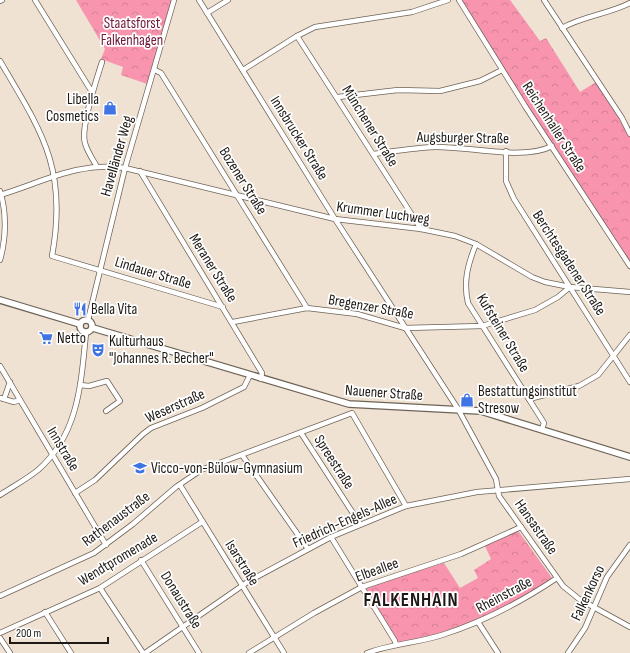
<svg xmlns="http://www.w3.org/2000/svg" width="630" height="653" font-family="'Sofia Sans Condensed',sans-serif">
<defs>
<pattern id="forest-crowns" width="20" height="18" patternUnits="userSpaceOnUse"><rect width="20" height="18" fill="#f894ae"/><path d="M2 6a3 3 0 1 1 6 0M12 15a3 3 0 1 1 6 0" fill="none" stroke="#d47f95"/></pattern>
</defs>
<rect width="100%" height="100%" fill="#efe2d3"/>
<!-- forest -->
<g fill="url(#forest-crowns)">
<polygon points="76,0 174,0 150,85 121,75 123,67 101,59 105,49"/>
<polygon points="458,0 510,0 540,41 546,38 580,92 596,82 630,136 630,263"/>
<path d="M516,531L519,532L552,578L551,580C499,613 461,630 400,643L398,641L366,589L369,586L444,563L460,588L478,578L474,570L491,559L485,546Z"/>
</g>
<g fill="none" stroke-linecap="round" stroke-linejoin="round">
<!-- minor casing -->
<g stroke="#6e6356" stroke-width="6">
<g id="minor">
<polyline points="35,0 92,92"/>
<polyline points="199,0 335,219 458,409 496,479 499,496 563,586 579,599 630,627"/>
<polyline points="459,0 525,106 630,266"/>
<polyline points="544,0 622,118 630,134"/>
<polyline points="0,1 2,0"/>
<polyline points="207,13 228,0"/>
<path d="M562,28C583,16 609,14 630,3"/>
<polyline points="297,36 421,229"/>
<path d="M0,61C42,132 68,169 52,256L223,307"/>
<polyline points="155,70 161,73 307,308"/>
<polyline points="243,70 297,36 315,27 412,12 448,0"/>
<polyline points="338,97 398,90 440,91 480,81 502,70"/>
<polyline points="506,151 506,181 514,199 630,382"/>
<path d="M374,154C394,151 415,148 435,147C467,146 524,161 552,146"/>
<path d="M96,165C92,158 87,151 85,143C80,128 97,78 102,62"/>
<polyline points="140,171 262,373 261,379"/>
<path d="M0,191C7,213 6,239 0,260"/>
<path d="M0,195C43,182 79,161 125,168L335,219L421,229L455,236L476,244L532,277L545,282L570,287L630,292"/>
<path d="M476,244C468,264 463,281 468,303L544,423L542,429"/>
<polyline points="88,320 125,168 174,0"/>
<polyline points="233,322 307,308 357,314 405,328 482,326 535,310 558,297 570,287"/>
<polyline points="0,366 106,545"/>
<polyline points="80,385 89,386 107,381 120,401 106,411"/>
<polyline points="0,398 14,402 20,400"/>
<polyline points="4,399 10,382"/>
<polyline points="529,399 579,386 598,375 630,335"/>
<polyline points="301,433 360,524"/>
<polyline points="242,455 308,549"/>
<polyline points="180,485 284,653"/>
<polyline points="75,493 95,480 143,434 151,428 202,408 244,387 250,375"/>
<path d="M0,495C12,487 27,479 38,470C79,434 81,383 86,333"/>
<polyline points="331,537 395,641 396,645"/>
<polyline points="141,560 199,653"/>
<polyline points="100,588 143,653"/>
<polyline points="0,596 94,553 133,524 176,487 201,470 352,413 406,506"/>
<polyline points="45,612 71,653"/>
<polyline points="478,622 498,653"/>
<polyline points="0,633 100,588 202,522"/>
<polyline points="0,638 10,653"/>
<polyline points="145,653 249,581 331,537 406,506 477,492 630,479"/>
<polyline points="249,653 314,613 362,587 461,554 521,527"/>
<path d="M367,653C391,644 417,643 442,635C483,622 521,602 557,578"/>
<polyline points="568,653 585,628 607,577 630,545"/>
</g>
</g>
<!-- major casing -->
<g stroke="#6e6356" stroke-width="8">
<g id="major">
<polyline points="0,300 80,324"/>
<circle cx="86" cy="326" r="6"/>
<polyline points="93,328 349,404 481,411 630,457"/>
</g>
</g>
<!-- minor -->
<use href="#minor" stroke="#fff" stroke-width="4.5"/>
<!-- major -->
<use href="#major" stroke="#fff" stroke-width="5.5"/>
</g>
<!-- icons -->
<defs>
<g id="shop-bare" transform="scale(1.08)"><path d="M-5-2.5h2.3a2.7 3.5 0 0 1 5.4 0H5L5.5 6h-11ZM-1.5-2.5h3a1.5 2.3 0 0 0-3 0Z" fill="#4074e4" stroke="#fff" stroke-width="2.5" paint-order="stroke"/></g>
<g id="restaurant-bare" transform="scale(1.08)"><path d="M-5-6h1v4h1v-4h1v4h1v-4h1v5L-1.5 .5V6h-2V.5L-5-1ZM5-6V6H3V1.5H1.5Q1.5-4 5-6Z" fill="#4074e4" stroke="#fff" stroke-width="2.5" paint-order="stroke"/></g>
<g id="supermarket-bare" transform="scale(1.08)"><path d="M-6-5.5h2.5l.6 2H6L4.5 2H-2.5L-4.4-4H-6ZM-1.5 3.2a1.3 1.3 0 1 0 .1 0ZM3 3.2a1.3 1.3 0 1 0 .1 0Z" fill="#4074e4" stroke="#fff" stroke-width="2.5" paint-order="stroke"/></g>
<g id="theatre-bare" transform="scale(1.08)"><path d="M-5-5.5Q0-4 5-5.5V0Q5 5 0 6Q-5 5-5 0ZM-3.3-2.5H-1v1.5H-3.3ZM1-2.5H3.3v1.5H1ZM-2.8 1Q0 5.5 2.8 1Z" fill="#4074e4" stroke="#fff" stroke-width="2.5" paint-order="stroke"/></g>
<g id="school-bare" transform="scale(1.08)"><path d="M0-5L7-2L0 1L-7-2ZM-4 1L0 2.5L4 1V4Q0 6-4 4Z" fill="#4074e4" stroke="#fff" stroke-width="2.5" paint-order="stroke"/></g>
</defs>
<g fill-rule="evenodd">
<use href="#shop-bare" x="110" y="108"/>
<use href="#restaurant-bare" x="80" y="309"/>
<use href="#supermarket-bare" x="46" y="338"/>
<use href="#theatre-bare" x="98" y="350"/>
<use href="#shop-bare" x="467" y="400"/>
<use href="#school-bare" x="140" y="468"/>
</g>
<g text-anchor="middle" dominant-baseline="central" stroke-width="3.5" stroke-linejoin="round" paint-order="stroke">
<!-- park labels -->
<g font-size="15" fill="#6e1737" stroke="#fff">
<text x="132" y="23">Staatsforst<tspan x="132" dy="17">Falkenhagen</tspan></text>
</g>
<!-- poi labels -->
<g font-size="15" fill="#1e1914" stroke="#fff" text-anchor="start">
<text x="99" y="99" text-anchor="end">Libella<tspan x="99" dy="17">Cosmetics</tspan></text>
<text x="91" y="309">Bella Vita</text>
<text x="57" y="338">Netto</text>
<text x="109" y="341">Kulturhaus<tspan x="109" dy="17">"Johannes R. Becher"</tspan></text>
<text x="478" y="391">Bestattungsinstitut<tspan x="478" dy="17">Stresow</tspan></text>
<text x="151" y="468">Vicco-von-Bülow-Gymnasium</text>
</g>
<!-- street labels -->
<g font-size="15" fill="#1e1914" stroke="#fff">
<text transform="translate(370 126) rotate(58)">Münchener Straße</text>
<text transform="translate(554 127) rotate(57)">Reichenhaller Straße</text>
<text transform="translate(299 138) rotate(58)">Innsbrucker Straße</text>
<text transform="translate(463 138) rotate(1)">Augsburger Straße</text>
<text transform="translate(117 156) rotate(-74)">Havelländer Weg</text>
<text transform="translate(243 181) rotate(58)">Bozener Straße</text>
<text transform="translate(383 213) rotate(8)">Krummer Luchweg</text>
<text transform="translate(569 263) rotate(57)">Berchtesgadener Straße</text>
<text transform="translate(213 268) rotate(58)">Meraner Straße</text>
<text transform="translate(153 273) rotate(17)">Lindauer Straße</text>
<text transform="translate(371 307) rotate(10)">Bregenzer Straße</text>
<text transform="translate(503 333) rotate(59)">Kufsteiner Straße</text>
<text transform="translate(384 393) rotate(4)">Nauener Straße</text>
<text transform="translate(175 406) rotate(-24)">Weserstraße</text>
<text transform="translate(63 449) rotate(59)">Innstraße</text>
<text transform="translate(334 462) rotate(57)">Spreestraße</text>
<text transform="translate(116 519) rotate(-37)">Rathenaustraße</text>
<text transform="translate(345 521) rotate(-24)">Friedrich-Engels-Allee</text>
<text transform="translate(536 527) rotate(55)">Hansastraße</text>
<text transform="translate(118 559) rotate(-31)">Wendtpromenade</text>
<text transform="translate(242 563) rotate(58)">Isarstraße</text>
<text transform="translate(377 570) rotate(-20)">Elbeallee</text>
<text transform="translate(588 593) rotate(-65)">Falkenkorso</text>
<text transform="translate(504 595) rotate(-28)">Rheinstraße</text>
<text transform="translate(181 600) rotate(58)">Donaustraße</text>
</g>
<!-- district labels -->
<g font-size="19" font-weight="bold" letter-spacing="1" fill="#1e1914" stroke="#fff">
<text x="411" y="600">FALKENHAIN</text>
</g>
</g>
<!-- scale -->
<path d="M10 637v6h98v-6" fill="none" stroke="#1e1914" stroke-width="2"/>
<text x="16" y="637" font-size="12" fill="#1e1914" stroke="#ffffff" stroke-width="3" paint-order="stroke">200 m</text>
</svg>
